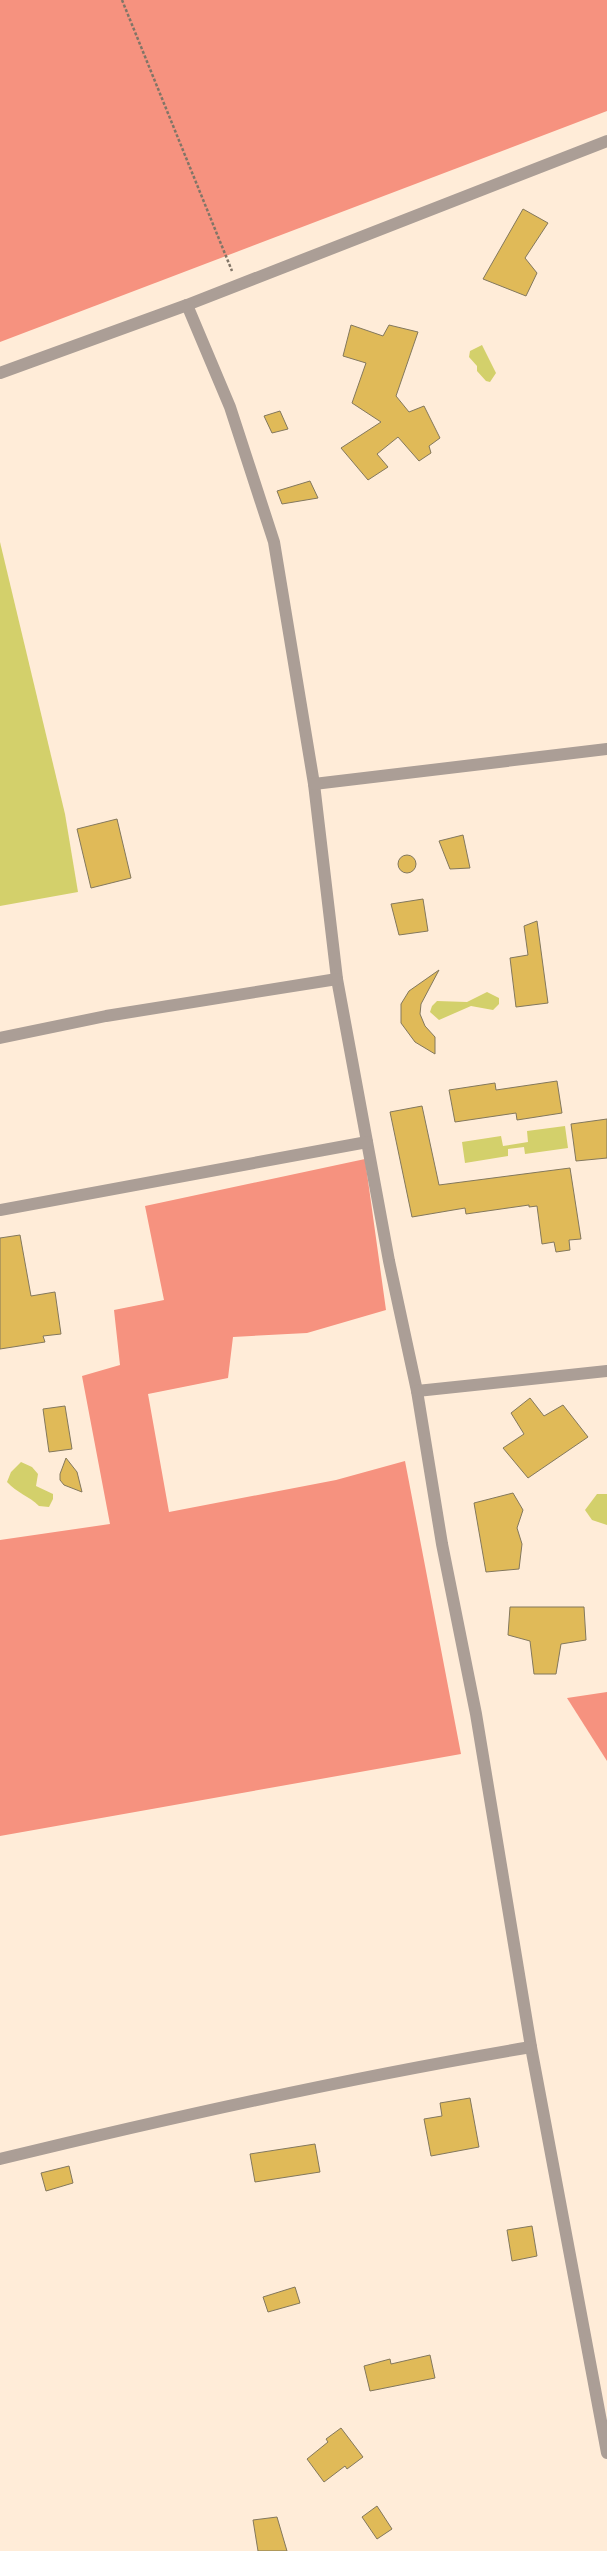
<svg xmlns="http://www.w3.org/2000/svg" width="607" height="2551" font-family="'Noto Serif',serif">
<rect width="100%" height="100%" fill="#ffecd8"/>
<!-- forest -->
<g fill="#f6927f">
<polygon points="0,0 607,0 607,111 0,342"/>
<polygon points="365,1159 386,1310 307,1333 233,1337 228,1378 148,1394 169,1512 336,1480 405,1461 461,1754 0,1836 0,1540 110,1524 82,1376 120,1365 114,1310 164,1300 145,1206"/>
<polygon points="607,1692 607,1761 567,1698"/>
</g>
<!-- water -->
<g fill="#d3d06b">
<polygon points="482,345 496,373 490,382 486,381 477,371 477,366 469,357 470,351"/>
<polygon points="0,542 65,814 78,892 0,906"/>
<polygon points="487,992 499,998 499,1004 493,1010 471,1006 439,1020 430,1012 432,1006 437,1001 467,1002"/>
<polygon points="565,1126 568,1148 525,1154 524,1147 508,1149 508,1156 465,1163 462,1142 501,1136 503,1146 528,1142 527,1131"/>
<path d="M21,1462L32,1467L38,1474L36,1486L53,1494V1499L49,1507L39,1506C29,1496 17,1493 7,1482L11,1472Z"/>
<polygon points="597,1494 607,1494 607,1525 592,1520 585,1510"/>
</g>
<!-- building -->
<g fill="#e0ba58" stroke="#83785d">
<polygon points="523,209 548,223 525,258 537,273 526,296 483,279"/>
<polygon points="351,325 383,336 389,325 418,332 396,396 409,412 424,406 440,438 429,446 431,453 419,461 398,437 377,454 388,467 368,480 341,448 381,422 352,403 366,363 343,356"/>
<polygon points="280,411 288,429 272,433 264,416"/>
<polygon points="310,481 318,498 282,504 277,491"/>
<polygon points="117,819 131,878 91,888 77,829"/>
<polygon points="463,835 470,868 450,869 439,841"/>
<circle cx="407" cy="864" r="9"/>
<polygon points="423,899 428,931 399,935 391,904"/>
<polygon points="537,921 548,1003 516,1007 510,958 528,955 524,926"/>
<polygon points="439,970 421,1004 420,1014 425,1026 435,1037 435,1054 415,1042 401,1023 401,1004 409,991"/>
<polygon points="557,1081 562,1113 517,1120 516,1113 455,1122 449,1090 495,1083 496,1090"/>
<polygon points="422,1106 439,1185 570,1168 581,1239 569,1240 570,1250 556,1252 554,1242 542,1244 537,1206 529,1207 529,1205 466,1214 465,1208 412,1217 390,1112"/>
<polygon points="607,1119 607,1158 576,1161 571,1124"/>
<polygon points="20,1235 31,1296 55,1292 61,1334 43,1336 45,1342 0,1349 0,1238"/>
<polygon points="530,1398 544,1416 563,1405 588,1437 528,1478 503,1448 524,1434 511,1413"/>
<polygon points="65,1406 72,1449 49,1452 43,1409"/>
<polygon points="66,1458 77,1472 82,1492 64,1485 60,1480 60,1474"/>
<polygon points="513,1493 523,1510 517,1528 522,1544 519,1569 486,1572 474,1503"/>
<polygon points="510,1607 584,1607 586,1640 561,1644 556,1674 534,1674 530,1641 508,1635"/>
<polygon points="470,2098 479,2147 431,2156 424,2119 442,2116 440,2103"/>
<polygon points="315,2144 320,2172 255,2182 250,2154"/>
<polygon points="69,2166 73,2183 46,2191 41,2173"/>
<polygon points="532,2226 537,2256 512,2261 507,2230"/>
<polygon points="295,2287 300,2303 268,2312 263,2297"/>
<polygon points="430,2355 435,2378 370,2391 364,2366 390,2359 391,2364"/>
<polygon points="341,2428 363,2457 347,2469 345,2466 324,2482 307,2459 328,2442 326,2439"/>
<polygon points="377,2506 392,2529 377,2539 362,2517"/>
<polygon points="277,2517 287,2551 258,2551 253,2520"/>
</g>
<g fill="none" stroke-linecap="round" stroke-linejoin="round">
<!-- path -->
<polyline stroke="#817567" stroke-width="2.5" stroke-dasharray="3 2" stroke-linecap="butt" points="122,0 232,271"/>
<!-- street -->
<g stroke="#ab9e96" stroke-width="12">
<polyline points="187,305 230,407 274,542 314,784 337,979 389,1261 417,1391 442,1544 476,1714 531,2047 607,2453"/>
<polyline points="0,373 187,305 607,141"/>
<polyline points="314,784 607,749"/>
<polyline points="0,1038 106,1016 337,979"/>
<polyline points="0,1210 367,1142"/>
<polyline points="417,1391 607,1371"/>
<path d="M0,2159C176,2116 353,2077 531,2047"/>
</g>
</g>
</svg>
